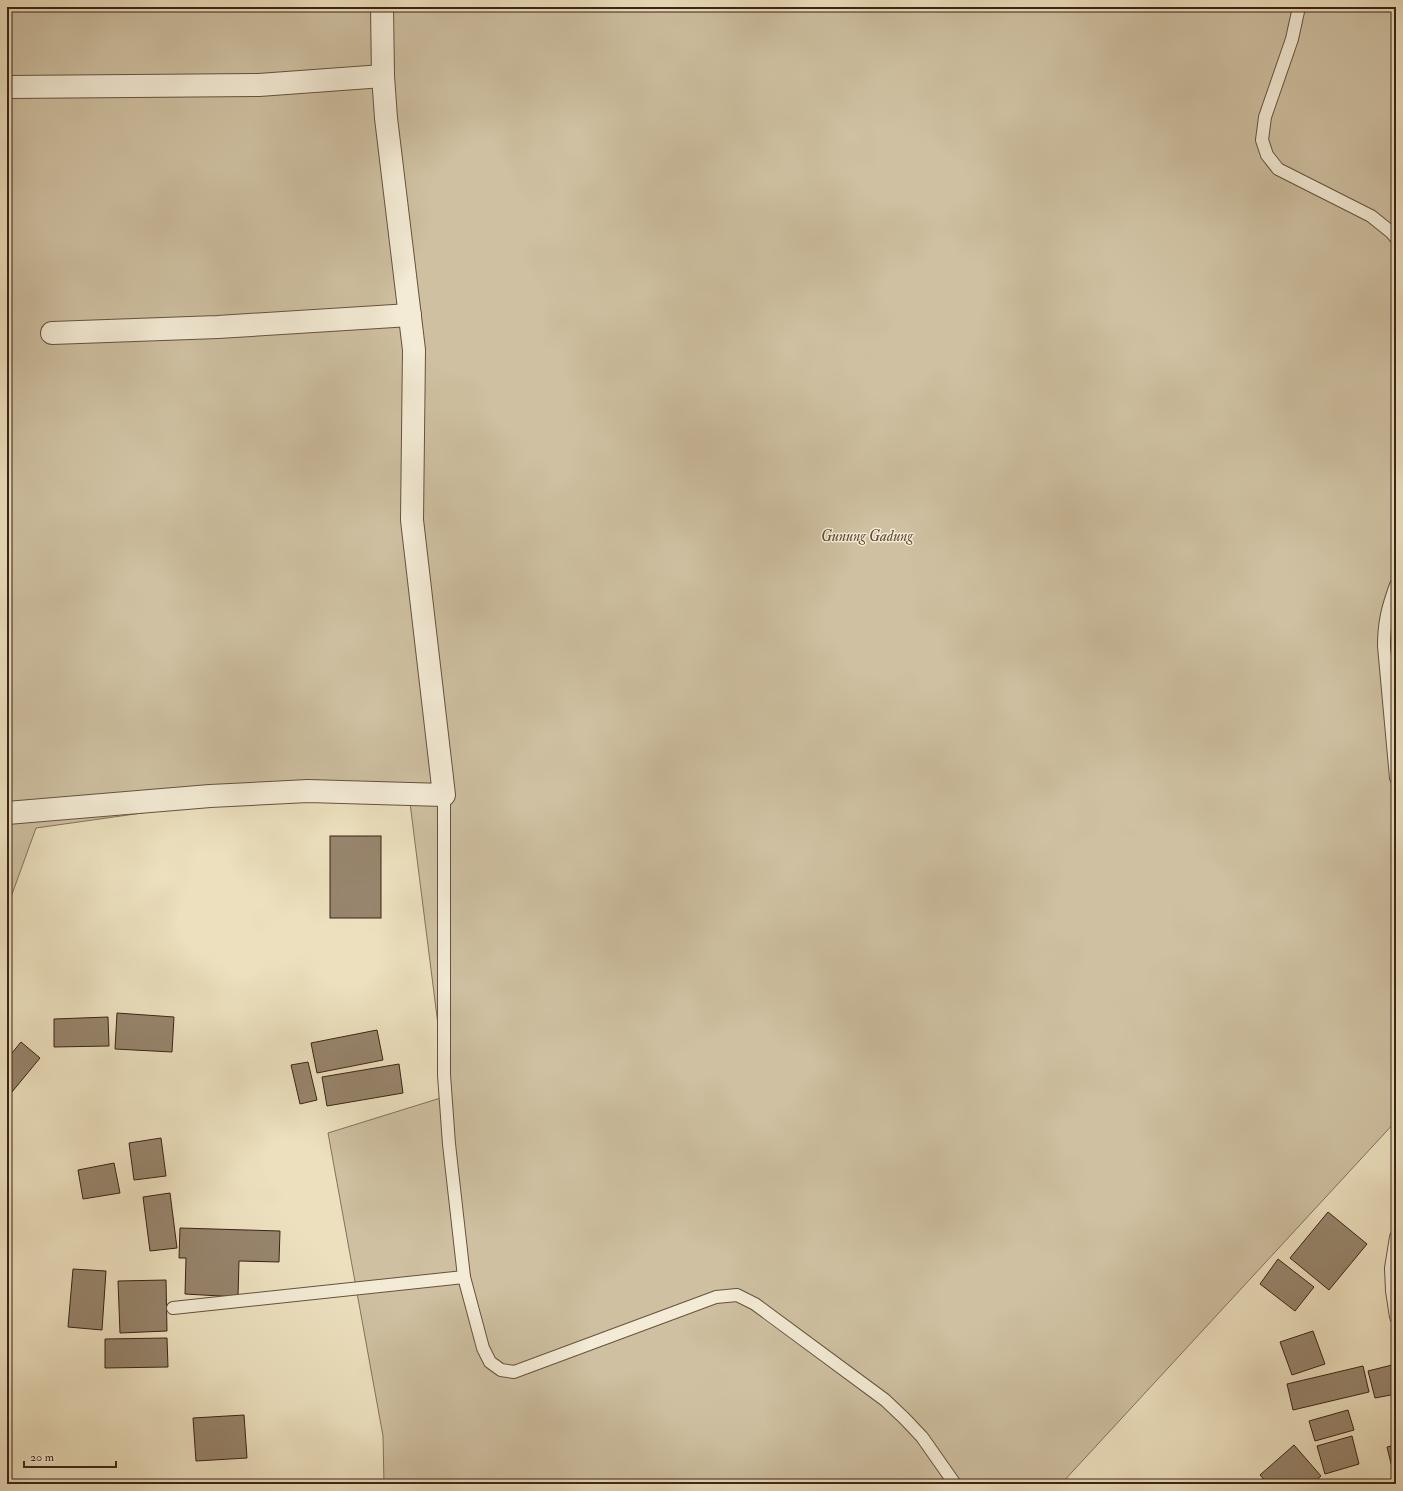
<svg xmlns="http://www.w3.org/2000/svg" width="1403" height="1491" font-family="'IM FELL Double Pica',serif">
<rect width="100%" height="100%" fill="#ece0be"/>
<filter id="stains"><feTurbulence type="fractalNoise" baseFrequency=".005" numOctaves="4"/><feColorMatrix values="0 0 0 0 .2 0 0 0 0 .09 0 0 0 0 .02 0 0 0 .5 -.17"/></filter>
<radialGradient id="worn" r=".72"><stop offset=".6" stop-color="#630" stop-opacity="0"/><stop offset="1" stop-color="#630" stop-opacity=".3"/></radialGradient>
<!-- green -->
<polygon fill="#cec0a1" stroke="#84725b" points="7,7 1396,7 1396,1121 1061,1484 384,1484 383,1436 328,1133 447,1096 410,803 361,782 36,828 7,908"/>
<!-- building -->
<g fill="#97856d" stroke="#3b2315">
<rect x="330" y="836" width="51" height="82"/>
<polygon points="117,1013 174,1017 172,1052 115,1049"/>
<polygon points="108,1017 109,1046 54,1047 54,1019"/>
<polygon points="377,1030 383,1060 317,1073 311,1043"/>
<polygon points="21,1042 40,1058 7,1098 7,1059"/>
<polygon points="308,1062 317,1100 300,1104 291,1065"/>
<polygon points="399,1064 403,1093 327,1106 322,1077"/>
<polygon points="161,1138 166,1176 134,1180 129,1143"/>
<polygon points="114,1163 120,1193 83,1199 78,1170"/>
<polygon points="170,1193 177,1248 150,1251 143,1197"/>
<polygon points="1328,1212 1367,1244 1329,1290 1290,1258"/>
<polygon points="180,1228 280,1231 279,1262 239,1261 238,1297 185,1294 186,1258 179,1258"/>
<polygon points="1278,1259 1314,1287 1295,1311 1260,1284"/>
<polygon points="73,1269 106,1271 102,1330 68,1327"/>
<polygon points="166,1280 167,1331 120,1333 118,1281"/>
<polygon points="1313,1331 1325,1364 1292,1375 1280,1342"/>
<polygon points="167,1338 168,1367 105,1368 105,1339"/>
<polygon points="1392,1365 1396,1386 1396,1394 1375,1398 1368,1371"/>
<polygon points="1363,1366 1369,1392 1293,1410 1287,1384"/>
<polygon points="1348,1410 1354,1430 1315,1441 1309,1421"/>
<polygon points="244,1415 247,1458 196,1461 193,1418"/>
<polygon points="1352,1436 1359,1464 1325,1474 1317,1446"/>
<polygon points="1294,1445 1321,1476 1312,1484 1268,1484 1260,1475"/>
<polygon points="1396,1445 1396,1484 1387,1447"/>
</g>
<g fill="none" stroke-linecap="round" stroke-linejoin="round">
<!-- lane casing -->
<g stroke="#67523f" stroke-width="14">
<g id="lane">
<polyline points="1299,7 1292,39 1265,117 1262,140 1267,155 1278,169 1371,216 1391,232 1396,238"/>
<path d="M1396,585C1388,607 1384,622 1384,646L1396,778"/>
<polyline points="444,795 444,1075 449,1144 464,1277 483,1348 490,1362 501,1370 514,1372 716,1297 737,1295 755,1304 885,1400 905,1419 922,1437 955,1484"/>
<polyline points="1396,1237 1391,1268 1392,1291 1396,1317"/>
<polyline points="173,1308 464,1277"/>
</g>
</g>
<!-- street casing -->
<g stroke="#67523f" stroke-width="24">
<g id="street">
<polyline points="7,87 259,85 383,76"/>
<polyline points="52,333 218,327 410,315"/>
<polyline points="7,813 210,796 308,791 444,795 412,520 414,350 386,118 383,76 382,7"/>
</g>
</g>
<!-- lane -->
<use href="#lane" stroke="#f3ebd5" stroke-width="12"/>
<!-- street -->
<use href="#street" stroke="#f3ebd5" stroke-width="22"/>
</g>
<g text-anchor="middle" dominant-baseline="central" stroke-width="3" stroke-linejoin="round" paint-order="stroke">
<!-- park labels -->
<g font-size="15" font-style="italic" fill="#604a38" stroke="#f3ebd5">
<text x="867" y="536">Gunung Gadung</text>
</g>
</g>
<!-- margin -->
<rect width="1403" height="1491" fill="none" stroke="#ece0be" stroke-width="24"/>
<rect x="8" y="8" width="1387" height="1475" fill="none" stroke="#3b2315" stroke-width="2"/>
<rect x="12" y="12" width="1379" height="1467" fill="none" stroke="#3b2315"/>
<!-- scale -->
<path d="M24 1461v6h92v-6" fill="none" stroke="#3b2315" stroke-width="2"/>
<text x="30" y="1461" font-size="12" fill="#3b2315" stroke="#f3ebd5" stroke-width="3" paint-order="stroke">20 m</text>
<rect width="100%" height="100%" filter="url(#stains)"/>
<rect width="100%" height="100%" fill="url(#worn)"/>
</svg>
